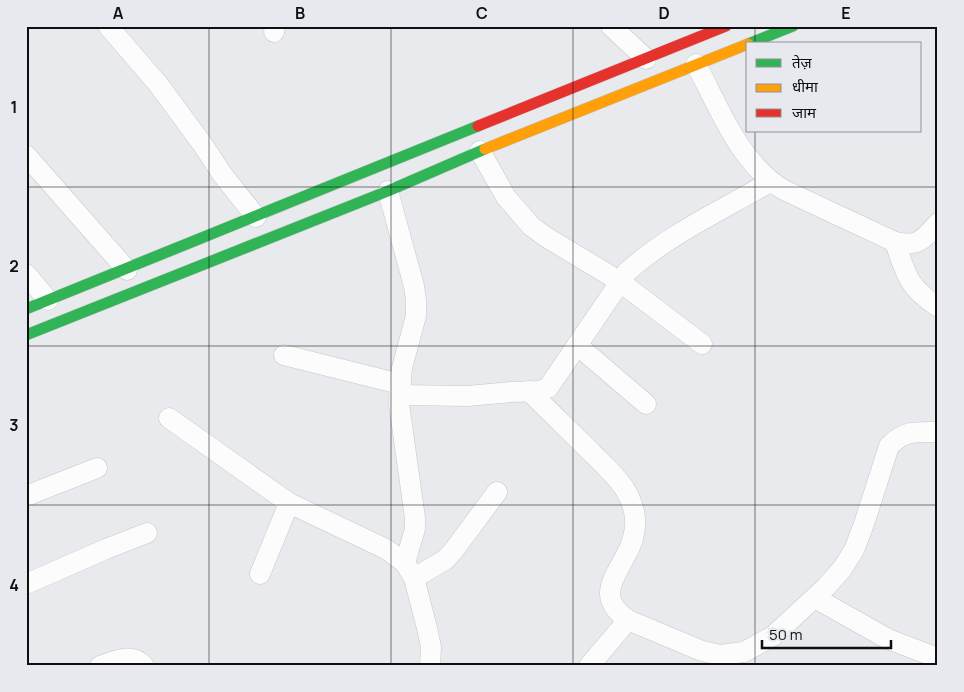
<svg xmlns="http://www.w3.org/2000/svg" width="964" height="692" font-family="Manrope,'Noto Sans Devanagari',sans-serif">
<rect width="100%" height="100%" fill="#e8eaed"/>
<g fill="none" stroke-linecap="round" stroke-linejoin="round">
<!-- street casing -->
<g stroke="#c6c7c9" stroke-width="21">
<g id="street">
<polyline points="108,26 158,84 203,145 222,174 256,217"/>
<polyline points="611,26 646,59"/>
<polyline points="274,32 275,26"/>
<path d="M696,64C719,108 740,164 784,190L895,242C918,247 923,240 938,223"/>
<polyline points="480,151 506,197 531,226 546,237 619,281 702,344"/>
<polyline points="26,155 127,270"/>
<polyline points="388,191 414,286 416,300 416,316 402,368 399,404 415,518 415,529 405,563"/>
<path d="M895,242C906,275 908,287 938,307"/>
<polyline points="26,274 48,300"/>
<polyline points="577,345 646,404"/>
<polyline points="284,355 400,384"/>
<path d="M529,391C551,413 573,434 594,455C602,463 611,471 618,480C627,490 634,505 635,518C636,528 633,542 628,551C615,578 595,597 628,620L702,651L720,655L744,652L773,636L826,587L842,569L854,550L864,524L889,446C905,430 916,432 938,432"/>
<path d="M399,395L468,396L511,392L539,391L548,388L627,272C669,234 722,210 770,182"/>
<polyline points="169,418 289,503 386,549 405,563 414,578 427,628 431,647 430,666"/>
<polyline points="26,496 97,468"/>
<polyline points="260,574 289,503"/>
<polyline points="414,578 445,560 454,550 497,492"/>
<polyline points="26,584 106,549 147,533"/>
<polyline points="815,598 888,639 938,658"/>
<path d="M100,666C115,661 132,652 144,666"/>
<polyline points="589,666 628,620"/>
</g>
</g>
<!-- fast casing -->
<g stroke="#c6c7c9" stroke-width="12">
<g id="fast">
<polyline points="748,44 793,26"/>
<polyline points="26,309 478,126"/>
<polyline points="26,335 388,191 485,149"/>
</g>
</g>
<!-- slow casing -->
<g stroke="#c6c7c9" stroke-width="12">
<polyline id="slow" points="485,149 748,44"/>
</g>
<!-- jam casing -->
<g stroke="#c6c7c9" stroke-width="12">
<polyline id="jam" points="478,126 726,26"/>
</g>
<!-- street -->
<use href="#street" stroke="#fcfcfc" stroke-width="20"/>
<!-- fast -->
<use href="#fast" stroke="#30b455" stroke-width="11"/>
<!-- slow -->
<use href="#slow" stroke="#ff9f0a" stroke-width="11"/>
<!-- jam -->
<use href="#jam" stroke="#e5322d" stroke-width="11"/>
</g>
<!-- grid -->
<path fill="none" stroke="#0e0f10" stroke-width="1" stroke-opacity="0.55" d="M209,26V666M391,26V666M573,26V666M755,26V44M755,131V666M26,187H938M26,346H938M26,505H938"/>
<!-- border -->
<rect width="964" height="692" fill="none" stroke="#e7e9ee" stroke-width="55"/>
<!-- legend -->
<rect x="746" y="42" width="175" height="90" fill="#e7e9ee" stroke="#909295"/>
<rect x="756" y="59" width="25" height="8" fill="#30b455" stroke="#909295"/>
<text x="792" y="68" font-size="15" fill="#0e0f10">तेज़</text>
<rect x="756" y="84" width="25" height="8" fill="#ff9f0a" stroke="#909295"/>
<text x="792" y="92" font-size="15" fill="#0e0f10">धीमा</text>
<rect x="756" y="109" width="25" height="8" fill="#e5322d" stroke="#909295"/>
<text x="792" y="118" font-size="15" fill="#0e0f10">जाम</text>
<!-- scale -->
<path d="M762 640v8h129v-8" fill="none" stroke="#0e0f10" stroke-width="2.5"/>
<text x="769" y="640" font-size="15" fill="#0e0f10" stroke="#e7e9ee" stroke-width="4" paint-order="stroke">50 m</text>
<rect x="28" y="28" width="908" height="636" fill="none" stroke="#0e0f10" stroke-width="2"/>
<g font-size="16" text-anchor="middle" font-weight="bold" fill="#0e0f10">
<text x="118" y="19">A</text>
<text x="300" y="19">B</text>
<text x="482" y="19">C</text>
<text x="664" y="19">D</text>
<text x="846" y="19">E</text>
<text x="14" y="113">1</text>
<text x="14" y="272">2</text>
<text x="14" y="431">3</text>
<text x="14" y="591">4</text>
</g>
</svg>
